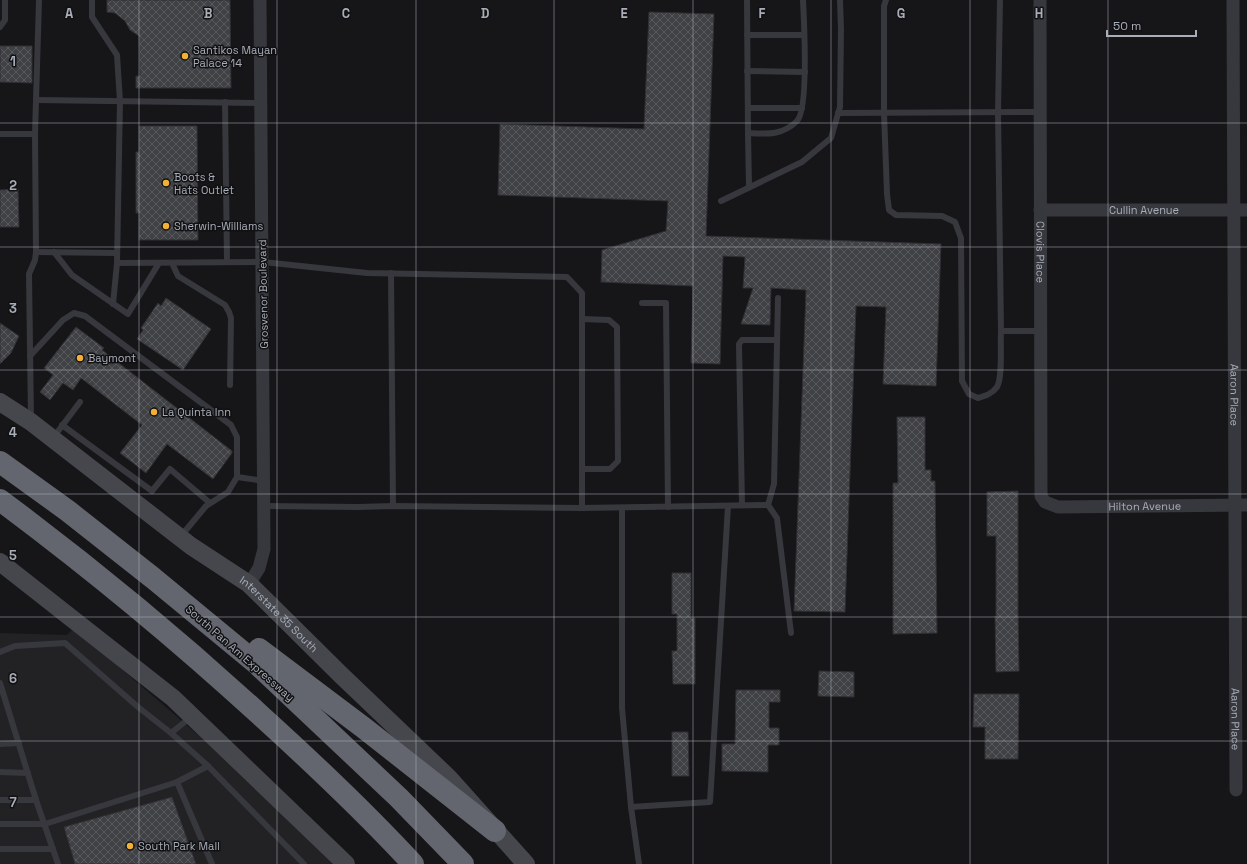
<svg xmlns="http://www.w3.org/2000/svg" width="1247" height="864" font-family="'Space Grotesk',sans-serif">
<defs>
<pattern id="building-cross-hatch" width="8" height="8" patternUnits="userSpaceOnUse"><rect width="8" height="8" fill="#404145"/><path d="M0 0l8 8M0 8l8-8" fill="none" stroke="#595a5e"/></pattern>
</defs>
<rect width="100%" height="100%" fill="#161618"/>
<!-- built -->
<polygon fill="#222225" points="74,628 204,740 305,831 333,864 0,864 0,633 67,635"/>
<!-- building -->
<g fill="url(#building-cross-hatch)" stroke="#303034">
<polygon points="107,0 230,0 231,88 136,88 136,76 140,76 139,36 130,30 125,21 115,13 107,12"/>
<polygon points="649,12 714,14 706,236 941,244 936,386 883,384 886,307 856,306 845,612 794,611 806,290 771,288 770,325 741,324 753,288 743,288 745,257 723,256 720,364 691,363 693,286 601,282 602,250 666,231 668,201 498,195 500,124 644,129"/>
<polygon points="0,46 32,46 32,83 0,82"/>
<polygon points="139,126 197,126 198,240 139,240 139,213 136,213 136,152 139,152"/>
<polygon points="18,189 19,227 0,227 0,190"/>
<polygon points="166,298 211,329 183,370 137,339 143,330 141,328 158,303 161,306"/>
<polygon points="0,323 19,336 11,353 0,364"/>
<polygon points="76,327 104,348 102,350 232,451 232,453 213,479 167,444 146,473 120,453 142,425 81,378 73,390 63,383 50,400 40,392 53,375 44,368"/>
<polygon points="897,417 925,417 925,470 931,470 931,481 935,481 937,633 893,634 893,483 898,483"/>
<polygon points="1018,491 1018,611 1019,671 996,672 995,616 996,616 996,536 987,536 987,492"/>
<polygon points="672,573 691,573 691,618 695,618 695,684 673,684 672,651 677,651 677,614 672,614"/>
<polygon points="819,671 854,672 854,697 818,696"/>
<polygon points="736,690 780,690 780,702 769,702 769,728 779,728 779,745 768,745 768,772 722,771 722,744 735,744"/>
<polygon points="974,694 1019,694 1018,759 985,759 985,727 973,727"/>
<polygon points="672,732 688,732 689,776 672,776"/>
<polygon points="172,797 196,864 75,864 64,827"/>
</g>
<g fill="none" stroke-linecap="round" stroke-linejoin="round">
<!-- service -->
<g stroke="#37383d" stroke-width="6">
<polyline points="92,0 92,17 117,55 120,101 117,263 263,262 367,273 567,277 582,293 582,508"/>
<polyline points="747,0 748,133"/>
<path d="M886,0L884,6V113L887,194L889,210L896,215L942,216L955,222L961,238L962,381L969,394L978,398C985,396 992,394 997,387C1003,377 1000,343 1001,331"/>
<polyline points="1000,0 998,112 1001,331 1040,331"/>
<polyline points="0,27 5,20 5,0"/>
<polyline points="747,35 804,35"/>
<polyline points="747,71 805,72"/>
<polyline points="36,100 260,103"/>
<polyline points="225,102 227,262"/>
<polyline points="748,108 802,108"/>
<polyline points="838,113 1040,112"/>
<polyline points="0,134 35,134"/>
<path d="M749,187L748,133C766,134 782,136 797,121C809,109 804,21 803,0"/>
<polyline points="721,201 802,162 831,138 840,107 841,29 840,0"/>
<polyline points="36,252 117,253"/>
<polyline points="54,252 72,275 128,314 159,263"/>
<polyline points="172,263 178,276 225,305 229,312 231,318 230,385"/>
<polyline points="391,273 393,506"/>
<polyline points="642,303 666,303 668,507"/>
<polyline points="113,304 117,263"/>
<polyline points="582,319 609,320 617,327 618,461 610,469 582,469"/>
<polyline points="30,356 63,320 74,313 85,316 231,425 237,437 237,477 264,481"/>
<polyline points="31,419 29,274 35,260 36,252 35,134 39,0"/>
<polyline points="62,425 152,491 170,469 210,503"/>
<polyline points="53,438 80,402"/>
<polyline points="742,505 739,344 742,340 776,340"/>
<polyline points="768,505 774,484 778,298"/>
<polyline points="264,506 358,507 393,506 582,508 768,505 777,518 791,633"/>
<polyline points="622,508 622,708 631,807 639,864"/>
<polyline points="181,536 206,506 228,492 237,477"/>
<polyline points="0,652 15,646 65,643 138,707 171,733"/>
<polyline points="0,683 36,800 58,864"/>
<polyline points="0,744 19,743"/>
<polyline points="208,766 304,864"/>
<polyline points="0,772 28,773"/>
<polyline points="177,782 212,864"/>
<polyline points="0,800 36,800"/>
<polyline points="631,807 710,802 728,506"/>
<polyline points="0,824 45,824 177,782 208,766 171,733 191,717"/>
<polyline points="0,849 53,849"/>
</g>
<!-- minor -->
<g stroke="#37383d" stroke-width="13">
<path id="s1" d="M1040,0L1041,496L1045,502L1058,507L1247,505"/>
<path id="s2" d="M1233,0C1235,263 1234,527 1236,790"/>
<path id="s3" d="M1040,210H1247"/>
<polyline points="249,584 259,568 264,549 260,0"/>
</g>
<!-- secondary -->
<g stroke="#45474d" stroke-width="18">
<path id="s4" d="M0,402L31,422L191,546L249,584L341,675L449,778L526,864"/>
<polyline points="0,562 173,698 346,864"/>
</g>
<!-- motorway -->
<g stroke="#63666e" stroke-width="22">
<polyline points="0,462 68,511 153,578 256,663 399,798 463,864"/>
<path d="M0,500C90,567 176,638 259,714C312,762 364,811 413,864"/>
<polyline points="259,649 364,728 495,831"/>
</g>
</g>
<!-- grid -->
<path fill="none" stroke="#a8adb8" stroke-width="1" stroke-opacity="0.55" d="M139,0V864M277,0V864M416,0V864M554,0V864M693,0V864M831,0V864M970,0V864M1108,0V864M0,123H1247M0,247H1247M0,370H1247M0,494H1247M0,617H1247M0,741H1247"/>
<!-- markers -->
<g fill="#f2b134" stroke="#111113" stroke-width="1.5">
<circle cx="185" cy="56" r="4"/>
<circle cx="166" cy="183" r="4"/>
<circle cx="166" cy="226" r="4"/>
<circle cx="80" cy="358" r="4"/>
<circle cx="154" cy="412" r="4"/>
<circle cx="130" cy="846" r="4"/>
</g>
<g text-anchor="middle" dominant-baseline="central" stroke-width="3" stroke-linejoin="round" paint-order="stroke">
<!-- poi labels -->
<g font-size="11" fill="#a8adb8" stroke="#111113" text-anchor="start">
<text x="193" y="50">Santikos Mayan<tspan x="193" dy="13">Palace 14</tspan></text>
<text x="174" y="177">Boots &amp;<tspan x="174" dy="13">Hats Outlet</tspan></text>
<text x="174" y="226">Sherwin-Williams</text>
<text x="88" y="358">Baymont</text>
<text x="162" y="412">La Quinta Inn</text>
<text x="138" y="846">South Park Mall</text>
</g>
<!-- street labels -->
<g font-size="11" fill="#a8adb8" stroke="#111113">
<text stroke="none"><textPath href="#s3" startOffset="104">Cullin Avenue</textPath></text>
<text stroke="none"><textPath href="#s1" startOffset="252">Clovis Place</textPath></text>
<text transform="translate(263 294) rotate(-91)">Grosvenor Boulevard</text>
<text stroke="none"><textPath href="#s2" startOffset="395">Aaron Place</textPath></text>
<text stroke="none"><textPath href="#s1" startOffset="604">Hilton Avenue</textPath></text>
<text stroke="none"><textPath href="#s4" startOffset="351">Interstate 35 South</textPath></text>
<text transform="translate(240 653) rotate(41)">South Pan Am Expressway</text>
<text stroke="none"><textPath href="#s2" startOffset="719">Aaron Place</textPath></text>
</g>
</g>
<g font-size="13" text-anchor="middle" font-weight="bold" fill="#a8adb8" stroke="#111113" stroke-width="3" stroke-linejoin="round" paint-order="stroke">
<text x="69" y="18">A</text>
<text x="208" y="18">B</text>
<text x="346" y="18">C</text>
<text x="485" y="18">D</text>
<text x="624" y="18">E</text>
<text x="762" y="18">F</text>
<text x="901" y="18">G</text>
<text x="1039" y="18">H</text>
<text x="13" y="66">1</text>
<text x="13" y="190">2</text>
<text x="13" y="313">3</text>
<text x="13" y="437">4</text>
<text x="13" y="560">5</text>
<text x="13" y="683">6</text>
<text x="13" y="807">7</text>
</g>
<!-- scale -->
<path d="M1107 30v6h89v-6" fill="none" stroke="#a8adb8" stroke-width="2"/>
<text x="1113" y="30" font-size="12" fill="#a8adb8" stroke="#111113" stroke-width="3" paint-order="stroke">50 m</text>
</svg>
